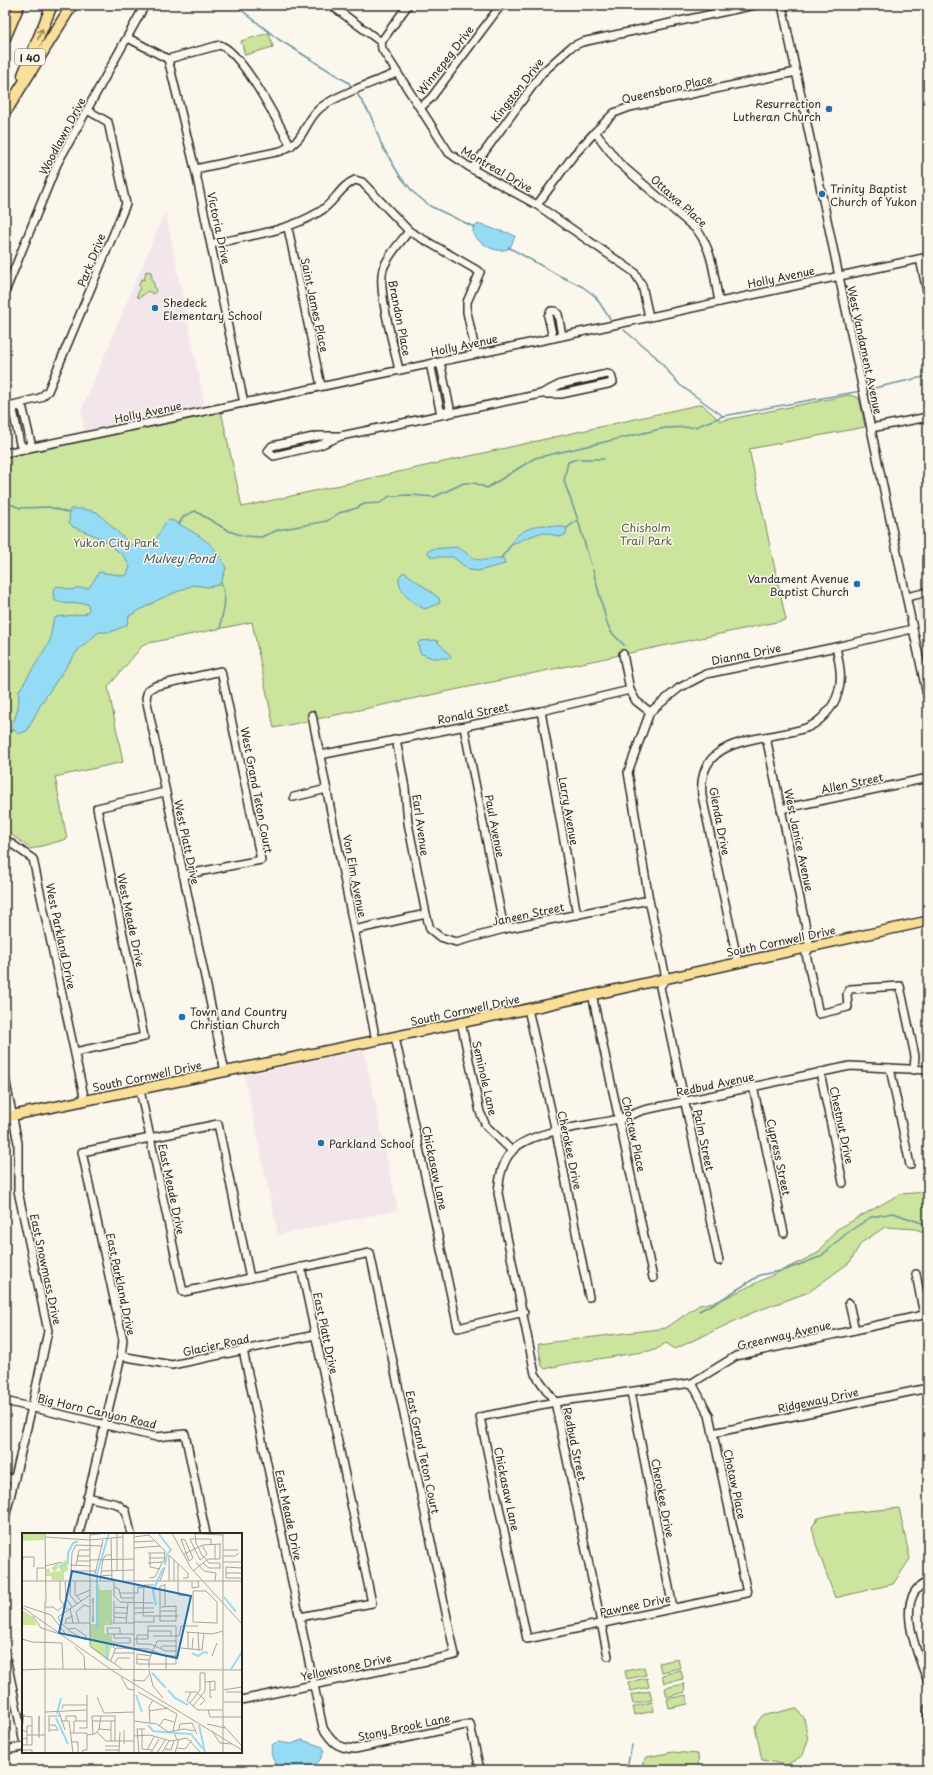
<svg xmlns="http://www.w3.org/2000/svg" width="933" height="1775" font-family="'Playpen Sans',sans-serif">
<rect width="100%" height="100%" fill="#fbf7ec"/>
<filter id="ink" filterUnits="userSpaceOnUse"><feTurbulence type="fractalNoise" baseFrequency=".025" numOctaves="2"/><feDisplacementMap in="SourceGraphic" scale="8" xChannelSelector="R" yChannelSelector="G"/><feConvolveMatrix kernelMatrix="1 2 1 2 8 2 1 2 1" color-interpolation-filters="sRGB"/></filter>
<g filter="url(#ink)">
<!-- built -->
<g fill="#f3e6eb">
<polygon points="164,214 166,215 205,406 85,433 81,411"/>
<polygon points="928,593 928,660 916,602 918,597"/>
<polygon points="364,1050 398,1210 278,1235 244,1075"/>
</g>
<!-- green -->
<g fill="#cbe59c" stroke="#7b8864">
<polygon points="269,33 273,47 245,55 241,41"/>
<polygon points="146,271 151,272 152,278 156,291 153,294 148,291 139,298 137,296 140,287 139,285 141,279 144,280"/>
<polygon points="849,395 859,398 865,427 749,449 786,620 274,728 252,622 144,644 108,687 123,762 55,777 67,839 31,849 5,830 5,457 221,411 242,507 702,404 720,421"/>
<polygon points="928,1192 928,1234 916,1229 885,1227 861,1243 850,1262 809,1292 754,1312 675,1349 666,1343 655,1350 566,1364 545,1369 542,1366 538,1344 666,1328 699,1305 719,1301 818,1253 836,1230 900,1194"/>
<polygon points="899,1508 910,1559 893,1584 835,1598 816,1544 812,1527 818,1518 835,1514"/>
<polygon points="678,1659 680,1668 661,1672 659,1663"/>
<polygon points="644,1667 646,1675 627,1679 625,1671"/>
<polygon points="681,1670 683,1679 664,1683 662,1675"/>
<polygon points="647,1678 649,1687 630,1691 628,1682"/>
<polygon points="684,1684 685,1692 667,1697 665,1688"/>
<polygon points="650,1691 652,1700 633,1704 631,1695"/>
<polygon points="686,1695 688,1704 669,1708 667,1699"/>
<polygon points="652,1702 654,1711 635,1715 633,1707"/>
<polygon points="796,1708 804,1718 808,1740 803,1755 787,1765 762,1760 755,1726 762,1716"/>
<polygon points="673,1752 698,1754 699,1770 642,1770 641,1766 647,1757"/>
</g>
<!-- water -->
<g fill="#94dcf6" stroke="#6a95a5">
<path d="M481,224L496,230L509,233L515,236L510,248C496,255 483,245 473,235V226Z"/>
<path d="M70,509H83L97,512L131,545C138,545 151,544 156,538C161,532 162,525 169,520L174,521C199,536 213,540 226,568L222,580L219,585L208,587L193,585L158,600L129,616L127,625L111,632H99L78,650L42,702L27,731L18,734L12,728L18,708L19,691L50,641L53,621L56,617L85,614L89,610L88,604C75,602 67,606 54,600L53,590L57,586L72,590L76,588H89L99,572L126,576L130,567L124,556L101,538L73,527L69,522Z"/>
<path d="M543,525C551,526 559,526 567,528L566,534L561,537L546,533H539L512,544C513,534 534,525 543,525Z"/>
<path d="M456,547C466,550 470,560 482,560C490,561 494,556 504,559L505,564L478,571L469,570L453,557H431L427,552L432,549Z"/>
<path d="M403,572L407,574L439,598L440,603L425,609C411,602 399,594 399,577Z"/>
<polygon points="436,640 451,656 451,658 432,658 420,653 418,643 420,641"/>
<path d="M302,1740L323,1747L324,1750C321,1761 318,1764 307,1768V1770H277C275,1760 268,1755 273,1744L278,1742L291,1744Z"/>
</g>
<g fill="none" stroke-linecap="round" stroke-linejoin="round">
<!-- stream -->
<g stroke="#6a95a5" stroke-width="1.5">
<polyline points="235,5 278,39 349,83 352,88"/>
<polyline points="356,92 370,114 382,146 400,176 414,193 430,206 474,227"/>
<polyline points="508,247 558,275 583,287 595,296 610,319"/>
<polyline points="624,330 655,356 680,385 723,416"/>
<polyline points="865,390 928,376"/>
<polyline points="5,502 20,508 49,507 69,513"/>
<polyline points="178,525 184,516 195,511 229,531 244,536 261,537 278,530 327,521 339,513 357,508 364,504 380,503 390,496 411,495 434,497 464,483 474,483 487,488 535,458 665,428 695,427 723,416 861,391"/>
<polyline points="567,528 578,520"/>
<polyline points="501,558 512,544"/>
<polyline points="591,565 578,520 564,481 568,462 577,459 604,459"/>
<polyline points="593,570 607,623 611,632 624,645"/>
<path d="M221,583C224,591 226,599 224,608C223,615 220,619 221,627"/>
<polyline points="5,733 14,730"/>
<polyline points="699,1311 719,1301 760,1275 785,1270 820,1257 847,1233 871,1217 893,1213 928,1225"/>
<path d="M627,1770C627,1761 631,1754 632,1745"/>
</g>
<!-- minor casing -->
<g stroke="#2b2b2b" stroke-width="10">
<g id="minor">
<polyline points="331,5 381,42 382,49 449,153 472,169 537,205 634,272 642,285 649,317"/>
<polyline points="782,5 928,700"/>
<path d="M128,38L168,59L220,45C243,53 278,123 291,146"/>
<polyline points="381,42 408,5"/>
<polyline points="168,59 195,169 244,403"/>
<polyline points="420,108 431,98 501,5"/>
<path d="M595,132L619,163L697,230C713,250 714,277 719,302"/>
<path d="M195,169L281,151C306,139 301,129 317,111C328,98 379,80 397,73"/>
<polyline points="472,169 542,73 571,47 582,42 755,5"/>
<polyline points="537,205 573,156 595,132 614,113 630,107 796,72"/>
<polyline points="288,228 321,386"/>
<path d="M211,244C248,236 286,232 319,212C334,204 340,186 355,180L362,182L409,231L480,272L467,302V312L476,354"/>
<polyline points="920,259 928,296"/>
<polyline points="5,292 57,164 145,5"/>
<polyline points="553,338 548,316 551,311 555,311 558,314 562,336"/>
<polygon points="435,362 441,366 450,408 446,414 440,410 431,368"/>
<path d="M399,370C394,346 377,291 383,269C388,255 400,243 409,231"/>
<polygon points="17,405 23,409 31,443 26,449 20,444 13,410"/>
<polyline points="5,407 40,398 48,391 126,204 108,122 87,110"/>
<polyline points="871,428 928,417"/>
<polyline points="341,436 320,445 274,456 268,451 272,446 318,436 341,436 541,394 561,394 608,384 613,382 611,375 607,374 561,384 541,394"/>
<polyline points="5,453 553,338 928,257"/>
<polyline points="907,597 928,592"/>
<polyline points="623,654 630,690 636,701 650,712"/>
<polyline points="541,711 577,915"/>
<polyline points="312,715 376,1041"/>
<polyline points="464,727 504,929"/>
<polyline points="766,737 810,947 806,954 819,1014 848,1007 847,994 850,989 900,986 915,1056 914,1070"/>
<polyline points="396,739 405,788 408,823 426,914 430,929 440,937 456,942 504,929 649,900"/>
<polyline points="320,755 541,711 630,690"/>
<polyline points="294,797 327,789"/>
<polyline points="781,809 928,778"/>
<polyline points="5,839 33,859 85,1101"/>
<polyline points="183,875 261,860 221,671 155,686 148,690 146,698 225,1072"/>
<polyline points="354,930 426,914"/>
<path d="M738,963L702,796C696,733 765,742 806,728C820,723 834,707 838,693C843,678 839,662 836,647"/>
<polyline points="592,994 653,1278"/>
<polyline points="528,1009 556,1132 589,1297"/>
<polyline points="461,1022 480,1112 486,1126 512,1151"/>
<polyline points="395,1037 458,1328 524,1312"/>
<polyline points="75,1052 144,1037 97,808 165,792"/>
<polyline points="890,1068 910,1165"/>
<polyline points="820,1072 843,1183"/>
<polyline points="5,1078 18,1143 18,1191 48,1331 32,1407 5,1518"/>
<polyline points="753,1086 784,1233"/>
<polyline points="140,1090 183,1292 370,1253 455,1655 241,1700"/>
<polyline points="719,1261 660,987 666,978 649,900 628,772 650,712 679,688 706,674 836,647 912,629"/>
<polyline points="916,1274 924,1315"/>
<polyline points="849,1303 855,1330"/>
<path d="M243,1350L323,1728C332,1743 338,1748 355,1749L470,1724L480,1770"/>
<polyline points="121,1356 172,1365 315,1335"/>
<polyline points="692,1383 709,1415 747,1593 527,1639 480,1417 555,1402 692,1383 736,1356 928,1314"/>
<polyline points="631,1392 673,1608"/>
<polyline points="5,1401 156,1437 185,1434 206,1534"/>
<polyline points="713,1433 928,1388"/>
<polyline points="5,1477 15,1479"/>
<polyline points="87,1497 117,1504 126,1511 131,1534"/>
<polyline points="79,1534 121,1356 123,1340 82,1152 218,1124 250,1278"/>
<path d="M928,1582C891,1595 919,1658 928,1682"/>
<polyline points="300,1617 372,1603 301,1267"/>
<polyline points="5,1652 23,1739"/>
<path d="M608,1656L555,1402L535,1374L498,1193C499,1179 502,1161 513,1150C532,1130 590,1126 618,1119C626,1117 635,1113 644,1110L850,1066L928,1070"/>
<polyline points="928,1708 928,1722"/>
<polyline points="5,1750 23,1747"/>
</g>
</g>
<!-- major casing -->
<g stroke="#2b2b2b" stroke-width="12">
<polyline id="major" points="5,1117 528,1009 928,921"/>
</g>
<!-- highway casing -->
<g stroke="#2b2b2b" stroke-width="13">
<g id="highway">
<polyline points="5,38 19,5"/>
<polyline points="23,75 52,5"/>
<polyline points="8,108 72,5"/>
</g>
</g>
<!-- minor -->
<use href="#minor" stroke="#fbf7ec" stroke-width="7"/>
<!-- major -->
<use href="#major" stroke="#fadf96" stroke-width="9"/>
<!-- highway -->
<use href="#highway" stroke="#fadf96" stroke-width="10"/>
</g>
<!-- one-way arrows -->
<defs><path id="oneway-shaft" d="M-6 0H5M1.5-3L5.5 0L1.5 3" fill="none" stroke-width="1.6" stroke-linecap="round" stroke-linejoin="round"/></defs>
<use stroke="#928560" href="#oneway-shaft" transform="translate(40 34) rotate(-67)"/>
</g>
<!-- markers -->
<g fill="#1f6fb2" stroke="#fbf7ec" stroke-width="1.5">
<circle cx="829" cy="109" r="4"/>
<circle cx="822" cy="194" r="4"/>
<circle cx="155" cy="308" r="4"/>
<circle cx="857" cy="584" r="4"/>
<circle cx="182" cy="1017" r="4"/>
<circle cx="321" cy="1143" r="4"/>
</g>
<g text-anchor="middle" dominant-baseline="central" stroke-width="3" stroke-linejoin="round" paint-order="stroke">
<!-- shield labels -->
<rect fill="#fbf7ec" stroke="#696865" stroke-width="1" x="15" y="49" width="30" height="16" rx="3"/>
<g font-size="10" font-weight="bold" fill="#2b2b2b">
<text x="30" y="57">I 40</text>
</g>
<!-- street labels -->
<g font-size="11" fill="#2b2b2b" stroke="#fbf7ec">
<text transform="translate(445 60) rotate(-52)">Winnepeg Drive</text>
<text transform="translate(667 89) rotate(-13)">Queensboro Place</text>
<text transform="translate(517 90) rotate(-52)">Kingston Drive</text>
<text transform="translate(62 136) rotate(-62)">Woodlawn Drive</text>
<text transform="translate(497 169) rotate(30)">Montreal Drive</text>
<text transform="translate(679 201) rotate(42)">Ottawa Place</text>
<text transform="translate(219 228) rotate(78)">Victoria Drive</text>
<text transform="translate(91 260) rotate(-68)">Park Drive</text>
<text transform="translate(781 277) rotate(-12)">Holly Avenue</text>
<text transform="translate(315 305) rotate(78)">Saint James Place</text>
<text transform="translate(400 318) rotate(79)">Brandon Place</text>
<text transform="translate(464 345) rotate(-12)">Holly Avenue</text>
<text transform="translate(865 350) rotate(78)">West Vandament Avenue</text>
<text transform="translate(148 412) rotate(-12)">Holly Avenue</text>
<text transform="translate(746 654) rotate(-11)">Dianna Drive</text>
<text transform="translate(473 713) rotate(-11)">Ronald Street</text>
<text transform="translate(852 783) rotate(-12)">Allen Street</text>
<text transform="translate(257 790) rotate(79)">West Grand Teton Court</text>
<text transform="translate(569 811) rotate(80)">Larry Avenue</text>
<text transform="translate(720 821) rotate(79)">Glenda Drive</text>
<text transform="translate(421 825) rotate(82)">Earl Avenue</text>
<text transform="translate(495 826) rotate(79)">Paul Avenue</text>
<text transform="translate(799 840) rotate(78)">West Janice Avenue</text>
<text transform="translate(187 842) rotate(78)">West Platt Drive</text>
<text transform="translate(355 876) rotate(79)">Von Elm Avenue</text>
<text transform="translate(528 914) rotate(-12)">Janeen Street</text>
<text transform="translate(131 920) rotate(78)">West Meade Drive</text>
<text transform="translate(61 936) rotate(78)">West Parkland Drive</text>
<text transform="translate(781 941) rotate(-12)">South Cornwell Drive</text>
<text transform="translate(465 1010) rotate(-12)">South Cornwell Drive</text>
<text transform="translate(147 1076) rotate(-12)">South Cornwell Drive</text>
<text transform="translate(485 1078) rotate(77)">Seminole Lane</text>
<text transform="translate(715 1084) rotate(-12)">Redbud Avenue</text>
<text transform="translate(842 1125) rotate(78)">Chestnut Drive</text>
<text transform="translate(634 1134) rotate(78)">Choctaw Place</text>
<text transform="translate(704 1140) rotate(78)">Palm Street</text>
<text transform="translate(570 1150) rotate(78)">Cherokee Drive</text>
<text transform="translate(779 1157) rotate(78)">Cypress Street</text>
<text transform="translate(435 1168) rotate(78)">Chickasaw Lane</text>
<text transform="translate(172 1189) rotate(78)">East Meade Drive</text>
<text transform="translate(46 1269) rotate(78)">East Snowmass Drive</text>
<text transform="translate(121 1284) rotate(78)">East Parkland Drive</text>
<text transform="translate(326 1333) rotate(78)">East Platt Drive</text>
<text transform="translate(784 1335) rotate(-13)">Greenway Avenue</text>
<text transform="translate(216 1345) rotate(-12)">Glacier Road</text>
<text transform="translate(818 1400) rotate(-12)">Ridgeway Drive</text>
<text transform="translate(97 1411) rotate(13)">Big Horn Canyon Road</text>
<text transform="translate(575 1444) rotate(78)">Redbud Street</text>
<text transform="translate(423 1452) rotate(78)">East Grand Teton Court</text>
<text transform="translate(735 1484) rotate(78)">Chotaw Place</text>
<text transform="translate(507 1489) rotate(78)">Chickasaw Lane</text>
<text transform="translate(663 1498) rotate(79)">Cherokee Drive</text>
<text transform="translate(289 1515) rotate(78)">East Meade Drive</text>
<text transform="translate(635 1605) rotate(-12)">Pawnee Drive</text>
<text transform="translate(346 1667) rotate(-12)">Yellowstone Drive</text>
<text transform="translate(404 1727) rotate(-12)">Stony Brook Lane</text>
</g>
<!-- poi labels -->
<g font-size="11" fill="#2b2b2b" stroke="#fbf7ec" text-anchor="start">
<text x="821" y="103" text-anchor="end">Resurrection<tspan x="821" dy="13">Lutheran Church</tspan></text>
<text x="830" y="188">Trinity Baptist<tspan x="830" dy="13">Church of Yukon</tspan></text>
<text x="163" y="302">Shedeck<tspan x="163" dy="13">Elementary School</tspan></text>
<text x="849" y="578" text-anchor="end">Vandament Avenue<tspan x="849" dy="13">Baptist Church</tspan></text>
<text x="190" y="1011">Town and Country<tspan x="190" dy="13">Christian Church</tspan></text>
<text x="329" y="1143">Parkland School</text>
</g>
<!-- park labels -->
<g font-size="11" fill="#535a47" stroke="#fbf7ec">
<text x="646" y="527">Chisholm<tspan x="646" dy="13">Trail Park</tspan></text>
<text x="116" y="542">Yukon City Park</text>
</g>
<!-- water labels -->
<g font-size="12" font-style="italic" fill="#45575e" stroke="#fbf7ec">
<text x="179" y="558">Mulvey Pond</text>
</g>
</g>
<!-- overview -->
<g transform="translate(22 1533)">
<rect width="220" height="220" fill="#fbf7ec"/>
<path d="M0,0H22V7L0,8ZM45,26L46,38L42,39V47H30L29,43H24V36H28V40L32,38L29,35L35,30L37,32L33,40L37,37L39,40L37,32ZM76,49L78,57H90V92H82V100L90,103V108H94V110L89,115L86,128L68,114V91H74ZM0,77L11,84L15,92H0Z" fill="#cbe59c"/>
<path fill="none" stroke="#94dcf6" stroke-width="2" d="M136,0L149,17L145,21L143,32M37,35L46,30V20L51,10L56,8M202,64L214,79M134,72L131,58L141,35M75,96V41L87,0M170,120L176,123L182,119L186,120M85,127V109M209,136L220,119M130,140L144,155M146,157L153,165L166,172M114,162L120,179M35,181L39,165M34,185L46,211M126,192L131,198L151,200M177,192L183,220M153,200L169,201L181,216"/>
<path fill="none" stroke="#a8a59f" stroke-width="1" d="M23,0L24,70M68,0V113L100,136M112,0V220M125,0L143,18L142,29L126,30M150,0L169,35L220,91M159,0L201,2M173,0L174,10L180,22L187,30H198V35M68,2L85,0M23,4L68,7M112,4L127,2M89,6L90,48M159,6L163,7L171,25L167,28ZM68,7L101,4M112,9L132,8M193,11V26M180,12L185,21L178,27L168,6H189V11M112,15L138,13M201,17H216M126,20H143M128,20V34L138,36M162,21L181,12L199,11M147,22L166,40V45H161M55,23H68M201,23H213L217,20M127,25H143M68,27L112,26M55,28H68M174,29L182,38L194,40L193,48M201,29H220M181,30L187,35H199M48,32L68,33M23,33L40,29M54,33L57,17H68M0,34L1,24H12V34M220,35L204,34V45H220M95,37V0M48,38H73M80,38L112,37M171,38L186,26H198V11M204,40H220M68,43L73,41L81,7M78,43L90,42M127,45L133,44L140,30M0,48H180M15,48V35H23M38,48V67L45,76M43,48L44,65L50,74M53,48V61L59,68M78,48L81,26L84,22H90M101,48V0M138,48L143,34M147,48V22M152,48V27M156,48V62L170,63M156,48V31M170,48V55L177,54L176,48M181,48H220M92,49V63L98,69L131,70M92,54L97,56L99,65H112M171,58H184L195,69V90L171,89ZM97,60H116V54L121,55M54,63L68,57M23,69V220M71,70V65V89V84M55,71L48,62L50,20L54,12L81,13M2,73L29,82L43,100M143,73V51M0,74L91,138L220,217M23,74H31L36,78L42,72M92,74L106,75M139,74L154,73V88H138V53L143,52M48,75L51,90M112,75H132M139,78H154M92,80H106M112,80L132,79M11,83L19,95L38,101M121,83L122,52H132M121,83H156M92,84L104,85M112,89H132V84M44,90H68M57,90L54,79L62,72L68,74M89,90H112M92,90V68M104,90L106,70M43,91L44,86L51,83M46,96L53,95L64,103V107L49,99L39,90L36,84L68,62M126,98H149V103M164,99L190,101L201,98M176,99L177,118M92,101V105H108V110M98,101V95H85L86,101H112M126,102H115V111H128L144,118H154M131,103H157L159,93H176M0,106L10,109L40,110L41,136M112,106H126V93H154V131H115V121L129,123M53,114L62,123L63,137M159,115L180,117L182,100M93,116L91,114L95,110H108M138,116L140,113H154M166,116V99M170,117L171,105M92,120H112M190,123L195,110M114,126L127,127M88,129L94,115L127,116L143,123H154M92,131L96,125H108M127,135V127L135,108H154M23,136L220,137M0,137L23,136M127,137L131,153L141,165M144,137V123M99,144L106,156L112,157M110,147L122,148L127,142M188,148V164H190M183,149L193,148V157H188M201,157L220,154V166M116,159L155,181L151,197L155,207M163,159H174L183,167L178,172M169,159L165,168L176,177H201M204,159H220M75,164L82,180L112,179M201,169H220M168,170L178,157V140M171,173L183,158V140H178M40,176L41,172H65M186,177L188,184H220M127,178L146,175M23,179L65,177M37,179L43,197M2,181L0,197L5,199M39,188H47L51,220M44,188V183H54V188M70,188H93M89,188V208M112,188L135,191L146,199L162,196L173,198M128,190L127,174L131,167M185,191L203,195M27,192H33L36,197H27M201,192L220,213M137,193L142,186L152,189M57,195H65V162M77,196L89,197M120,196V216L130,217M157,197L158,191L170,190L175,201M190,198L198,210L209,211M17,199V183M27,199V183H39M75,199L84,208H112M48,200H65V217H61L60,220M52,200V188H65M5,202H23M65,202L73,201L77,196L79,183M71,202L70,183H93V208M112,203L128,202L149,208L165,205L179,220M17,205V183M49,209H56V220M102,211V197M0,212H10V184L1,183M5,212V193H10M83,213H97M155,215L163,216L170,207M143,216L149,217L152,208M0,217H10V220M83,217H97M125,217L132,204M0,220V206L5,205M97,220L98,199M117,220L115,196H123M129,220L137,206M135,220L143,207M140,220L147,208M153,220L157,206M201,220V0"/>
<path fill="#1f6fb2" fill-opacity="0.15" stroke="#1f6fb2" stroke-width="2" d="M50,38L169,63L155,125L37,100Z"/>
<rect width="220" height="220" fill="none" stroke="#2b2b2b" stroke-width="2"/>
</g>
<!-- margin -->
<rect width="933" height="1775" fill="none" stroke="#fbf7ec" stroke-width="20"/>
<rect x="10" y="10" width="913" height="1755" fill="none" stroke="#2b2b2b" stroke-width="1.5" filter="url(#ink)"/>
</svg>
